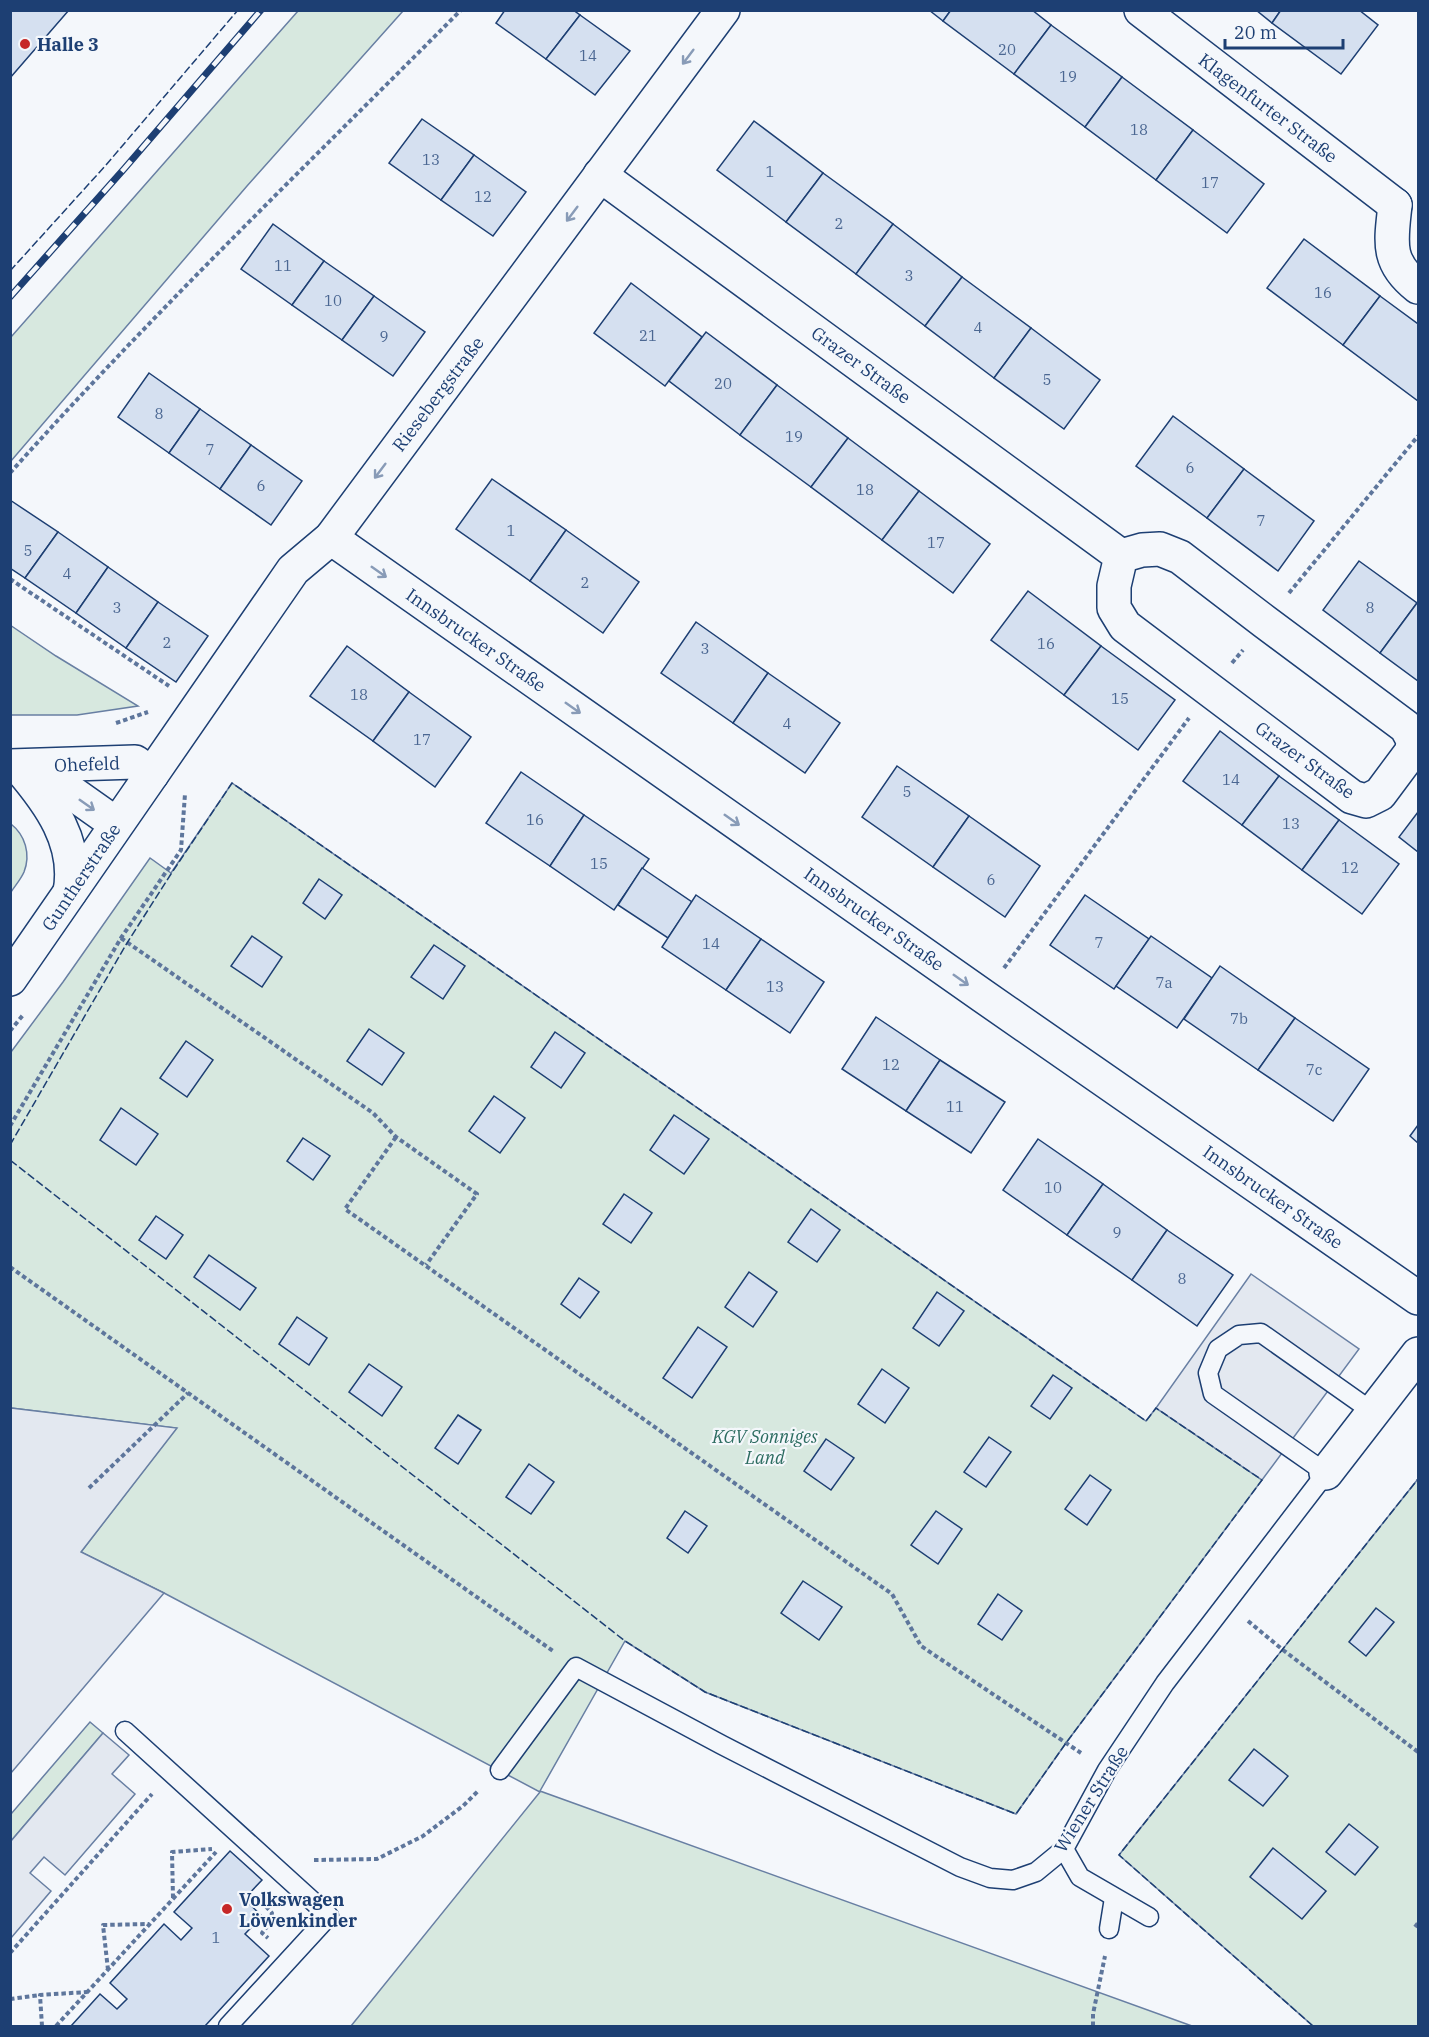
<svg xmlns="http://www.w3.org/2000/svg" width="1429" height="2037" font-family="'IBM Plex Serif',serif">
<rect width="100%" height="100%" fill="#f4f7fb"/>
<!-- green -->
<g fill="#d7e8df" stroke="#687fa3" stroke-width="1.5">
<polygon points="298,11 403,11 247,186 11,461 11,337"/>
<polygon points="10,625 56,656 138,706 77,715 11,715"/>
<polygon points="232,783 1146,1421 1156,1408 1262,1480 1066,1743 1016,1814 705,1692 625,1641 540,1791 1192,2026 351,2026 540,1792 164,1593 81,1552 176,1428 11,1408 11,1052 63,982 150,858 171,873"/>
<path d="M11,824C25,835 31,854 24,872C21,879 15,886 11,892Z"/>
<polygon points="1418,1479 1418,2026 1313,2026 1119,1855"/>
<polygon points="90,1722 103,1733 11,1841 11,1814"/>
</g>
<!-- parking -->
<g fill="#e3e8f0" stroke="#687fa3" stroke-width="1.5">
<polygon points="1251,1274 1359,1349 1262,1480 1156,1408"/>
<polygon points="11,1408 177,1428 81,1552 164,1593 11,1773"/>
<polygon points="103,1733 129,1755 112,1774 135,1794 65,1875 44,1857 30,1873 51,1891 11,1938 11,1841"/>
</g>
<!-- building -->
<g fill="#d5e0f0" stroke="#1d3f73" stroke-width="1.5">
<polygon points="10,10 69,10 10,78"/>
<polygon points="505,10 573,10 580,15 546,59 496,23"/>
<polygon points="929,10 951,10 943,21"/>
<polygon points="951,10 1032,10 1051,25 1014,74 943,21"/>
<polygon points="1256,10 1281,10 1272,23"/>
<polygon points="1281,10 1359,10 1378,25 1341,74 1272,23"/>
<polygon points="580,15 630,51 595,95 546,59"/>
<polygon points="1051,25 1122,77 1085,127 1014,74"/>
<polygon points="1122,77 1193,130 1156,180 1085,127"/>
<polygon points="422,119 474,155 441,200 389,163"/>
<polygon points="754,121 823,173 786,222 717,170"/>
<polygon points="1193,130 1264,184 1227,233 1156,180"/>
<polygon points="474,155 526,192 493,236 441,200"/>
<polygon points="823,173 893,224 856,274 786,222"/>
<polygon points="273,224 324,261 292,305 241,269"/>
<polygon points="893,224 962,277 925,326 856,274"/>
<polygon points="1304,239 1380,296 1343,345 1267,288"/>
<polygon points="324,261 374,296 342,340 292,305"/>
<polygon points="962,277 1031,328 994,378 925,326"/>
<polygon points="631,283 702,337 665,386 594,333"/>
<polygon points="374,296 425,332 393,376 342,340"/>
<polygon points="1380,296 1418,324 1418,401 1343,345"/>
<polygon points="1031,328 1100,380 1064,429 994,378"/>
<polygon points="706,332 777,385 740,435 669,381"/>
<polygon points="149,373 200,409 169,453 118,417"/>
<polygon points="777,385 848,438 811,487 740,435"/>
<polygon points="200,409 251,445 220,489 169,453"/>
<polygon points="1173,416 1244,469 1207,518 1136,466"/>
<polygon points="848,438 919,491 882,540 811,487"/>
<polygon points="251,445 302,481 271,525 220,489"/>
<polygon points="1244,469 1314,521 1278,571 1207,518"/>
<polygon points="492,479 566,530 530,581 456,529"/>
<polygon points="919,491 990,544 953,593 882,540"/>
<polygon points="10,500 58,532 25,578 10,568"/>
<polygon points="566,530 639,582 603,633 530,581"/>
<polygon points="58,532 108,567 76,613 25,578"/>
<polygon points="1359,561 1417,603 1380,653 1323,610"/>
<polygon points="108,567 158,602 126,648 76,613"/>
<polygon points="1028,591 1101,646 1064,695 991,640"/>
<polygon points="158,602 208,636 176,682 126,648"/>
<polygon points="1417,603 1418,604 1418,681 1380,653"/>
<polygon points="696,622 768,673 733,723 661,673"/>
<polygon points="347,646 409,692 373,741 310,696"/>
<polygon points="1101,646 1175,700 1138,750 1064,695"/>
<polygon points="768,673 840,723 805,773 733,723"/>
<polygon points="409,692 471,737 435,787 373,741"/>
<polygon points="1220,731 1279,776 1242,825 1183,781"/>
<polygon points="897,766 969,816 933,867 862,817"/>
<polygon points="521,772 584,815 550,866 486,823"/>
<polygon points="1279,776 1339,820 1302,870 1242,825"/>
<polygon points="1418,812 1418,852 1399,837"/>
<polygon points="584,815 649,859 614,910 550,866"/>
<polygon points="969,816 1040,866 1005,917 933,867"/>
<polygon points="1339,820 1399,864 1362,914 1302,870"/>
<polygon points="642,868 692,902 668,938 618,905"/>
<polygon points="319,879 342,895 325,919 303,903"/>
<polygon points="696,895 761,939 726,990 662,947"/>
<polygon points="1085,895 1149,939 1114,989 1050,945"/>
<polygon points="252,936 282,957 262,987 231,966"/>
<polygon points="1151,936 1212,978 1177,1028 1116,986"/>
<polygon points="761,939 824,982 790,1033 726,990"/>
<polygon points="434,945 465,966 443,999 411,977"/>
<polygon points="1220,966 1295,1018 1258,1070 1184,1019"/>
<polygon points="876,1017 940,1060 906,1111 842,1069"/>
<polygon points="1295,1018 1369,1069 1333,1121 1258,1070"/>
<polygon points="369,1029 404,1053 382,1085 347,1061"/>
<polygon points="555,1032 585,1053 561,1088 531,1067"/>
<polygon points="186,1041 213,1060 187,1097 160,1078"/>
<polygon points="940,1060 1005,1102 971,1153 906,1111"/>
<polygon points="494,1096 525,1118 500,1153 469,1131"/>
<polygon points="121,1108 158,1134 136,1165 100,1140"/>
<polygon points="674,1115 709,1139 684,1174 650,1150"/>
<polygon points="1418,1125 1418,1143 1410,1136"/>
<polygon points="303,1138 330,1156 313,1180 287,1161"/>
<polygon points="1038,1139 1103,1184 1067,1235 1003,1190"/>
<polygon points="1103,1184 1167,1230 1132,1280 1067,1235"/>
<polygon points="624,1194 652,1213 631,1243 603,1224"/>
<polygon points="811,1209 840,1230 817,1262 788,1242"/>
<polygon points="156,1216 183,1235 166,1259 139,1240"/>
<polygon points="1167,1230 1233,1275 1197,1326 1132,1280"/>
<polygon points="209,1255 256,1288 240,1310 194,1277"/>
<polygon points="749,1272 777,1292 753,1327 725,1307"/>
<polygon points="579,1278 599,1292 580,1318 561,1304"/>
<polygon points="937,1292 964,1311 939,1346 913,1328"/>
<polygon points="297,1317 327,1338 309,1365 279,1344"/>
<polygon points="698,1327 727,1347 692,1398 663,1378"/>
<polygon points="369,1364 402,1387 382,1416 349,1392"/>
<polygon points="882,1369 909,1388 885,1423 858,1404"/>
<polygon points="1053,1375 1072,1388 1050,1419 1031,1406"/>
<polygon points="458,1415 481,1430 458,1464 435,1448"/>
<polygon points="989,1437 1011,1452 986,1487 964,1472"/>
<polygon points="826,1439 854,1458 831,1490 804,1471"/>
<polygon points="529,1464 554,1482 531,1514 506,1497"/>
<polygon points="1090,1475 1111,1490 1087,1525 1065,1509"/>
<polygon points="685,1511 707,1526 688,1553 667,1538"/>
<polygon points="936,1511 962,1529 938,1564 911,1545"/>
<polygon points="803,1581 842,1607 819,1640 781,1613"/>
<polygon points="998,1594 1022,1611 1002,1640 978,1624"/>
<polygon points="1376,1608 1394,1622 1366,1656 1349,1642"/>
<polygon points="1254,1749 1288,1776 1263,1806 1229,1780"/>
<polygon points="1349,1824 1378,1847 1355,1875 1326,1852"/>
<polygon points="1273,1848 1326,1891 1302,1919 1250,1877"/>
<polygon points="230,1851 262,1880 244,1899 262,1916 245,1934 269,1956 205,2026 71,2026 100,1994 117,2009 127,1999 110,1983 164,1924 181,1940 192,1928 174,1912"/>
</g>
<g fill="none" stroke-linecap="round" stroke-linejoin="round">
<!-- lane casing -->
<g stroke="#1d3f73" stroke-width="21">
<g id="lane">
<polyline points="125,1731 329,1916 228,2026"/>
<polyline points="500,1770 576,1667 722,1745 960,1867 990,1878 1013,1880 1036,1872 1064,1849 1107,1770 1165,1683 1326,1473 1213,1394 1208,1373 1218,1349 1239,1335 1261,1333 1373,1412"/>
<polyline points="1064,1849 1080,1877 1149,1917"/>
<polyline points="1109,1929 1114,1898"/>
</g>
</g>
<!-- street casing -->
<g stroke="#1d3f73" stroke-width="36">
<g id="street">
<polyline points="1141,10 1395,205"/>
<polyline points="600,175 1121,556 1114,586 1114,608 1125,626 1352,797 1366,801 1380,794 1412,751 1413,740 1406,727 1265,622 1180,557 1160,549 1142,550 1121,556"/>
<path d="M1395,205C1391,242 1386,262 1418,287"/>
<polyline points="331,538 983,996 1418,1298"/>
<polyline points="152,774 293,570 331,538 723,10"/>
<polyline points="1326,1473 1418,1354"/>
</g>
</g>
<!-- secondary casing -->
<g stroke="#1d3f73" stroke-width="36">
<g id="secondary">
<polyline points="10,766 135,762 152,774 10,979"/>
<path d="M19,767C50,803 79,843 70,892"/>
<polyline points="29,772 58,783 116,824"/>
</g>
</g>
<!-- path -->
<g stroke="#5e769c" stroke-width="4" stroke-dasharray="4.5 3" stroke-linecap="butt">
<path d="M10,473C154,312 309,163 461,10"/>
<polyline points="10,579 169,686"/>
<polyline points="1289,593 1418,436"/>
<polyline points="1232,663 1243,650"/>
<polyline points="116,723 148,712"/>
<polyline points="121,938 373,1113 396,1137 477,1194 426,1265"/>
<polyline points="1004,968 1189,718"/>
<polyline points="10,1031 23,1015"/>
<polyline points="10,1126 121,938 181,850 185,794"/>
<polyline points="396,1137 345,1209 892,1594 921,1646 1081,1753"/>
<polyline points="10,1267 553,1651"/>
<polyline points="89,1488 188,1393"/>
<polyline points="1248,1621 1283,1650 1418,1752"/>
<polyline points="314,1860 377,1859 423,1836 463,1806 479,1790"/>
<polyline points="262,1895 259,1899 272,1913 270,1923 262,1933 268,1938"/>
<polyline points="173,1898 172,1852 212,1849"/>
<polyline points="1415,1927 1418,1923"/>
<polyline points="10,1953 152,1794"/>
<polyline points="108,1970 103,1925 149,1924"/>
<polyline points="10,1999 40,1995"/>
<polyline points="42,2026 40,1995 87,1992"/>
<polyline points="56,2026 216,1852"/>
<polyline points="1093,2026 1093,2014 1105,1956"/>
</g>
<!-- lane -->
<use href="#lane" stroke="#f4f7fb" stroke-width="18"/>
<!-- street -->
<use href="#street" stroke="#f4f7fb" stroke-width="33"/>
<!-- secondary -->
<use href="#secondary" stroke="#f4f7fb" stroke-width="33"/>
<!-- rail casing -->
<g stroke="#1d3f73" stroke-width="7">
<polyline id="rail" points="10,297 124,169 261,10"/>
</g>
<!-- rail -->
<use href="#rail" stroke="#f4f7fb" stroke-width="4.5" stroke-dasharray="14" stroke-linecap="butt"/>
<!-- fence -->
<g stroke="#1d3f73" stroke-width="1.5" stroke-dasharray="8 3" stroke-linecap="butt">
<polyline points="10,271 106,165 238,10"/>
<polyline points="10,1145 127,943 171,874 232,783 1146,1421 1156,1408 1262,1480 1066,1743 1016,1814 705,1692 625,1641 10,1160"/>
<polyline points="1313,2026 1119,1855 1418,1479"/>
</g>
</g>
<!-- one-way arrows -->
<defs><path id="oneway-shaft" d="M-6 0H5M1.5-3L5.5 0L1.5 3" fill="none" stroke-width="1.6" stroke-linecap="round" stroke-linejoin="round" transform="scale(1.5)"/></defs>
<g stroke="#889bb7">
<use href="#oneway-shaft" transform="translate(688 57) rotate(127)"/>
<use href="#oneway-shaft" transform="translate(572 214) rotate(127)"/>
<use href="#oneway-shaft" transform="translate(380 471) rotate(127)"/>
<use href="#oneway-shaft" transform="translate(379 572) rotate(35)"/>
<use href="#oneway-shaft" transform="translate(573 708) rotate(35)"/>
<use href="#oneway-shaft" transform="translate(87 805) rotate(35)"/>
<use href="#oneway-shaft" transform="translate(732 820) rotate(35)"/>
<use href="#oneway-shaft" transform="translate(961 980) rotate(35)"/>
</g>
<!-- markers -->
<g fill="#c62828" stroke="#f4f7fb" stroke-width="2">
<circle cx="25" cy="44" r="6"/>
<circle cx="227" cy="1909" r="6"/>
</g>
<g text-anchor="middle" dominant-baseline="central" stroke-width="4.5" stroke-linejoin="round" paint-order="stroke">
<!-- number labels -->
<g font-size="15" fill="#4b6792">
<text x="1007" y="49">20</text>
<text x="588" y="55">14</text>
<text x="1068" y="76">19</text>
<text x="1139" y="129">18</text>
<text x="431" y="159">13</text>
<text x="770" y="171">1</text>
<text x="1210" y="182">17</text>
<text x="483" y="196">12</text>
<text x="839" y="223">2</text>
<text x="283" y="265">11</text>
<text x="909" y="275">3</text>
<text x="1323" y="292">16</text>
<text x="333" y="300">10</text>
<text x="978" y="327">4</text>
<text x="648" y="335">21</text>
<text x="384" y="336">9</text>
<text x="1047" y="379">5</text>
<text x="723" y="383">20</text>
<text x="159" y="413">8</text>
<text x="794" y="436">19</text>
<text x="210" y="449">7</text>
<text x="1190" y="467">6</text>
<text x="261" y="485">6</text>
<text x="865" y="489">18</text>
<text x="1261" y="520">7</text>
<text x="511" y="530">1</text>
<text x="936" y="542">17</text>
<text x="28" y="550">5</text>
<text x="67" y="573">4</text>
<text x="585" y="582">2</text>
<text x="117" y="607">3</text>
<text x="1370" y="607">8</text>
<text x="167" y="642">2</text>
<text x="1046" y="643">16</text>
<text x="705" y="648">3</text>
<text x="359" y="694">18</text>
<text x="1120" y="698">15</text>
<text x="787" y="723">4</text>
<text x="422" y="739">17</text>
<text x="1231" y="779">14</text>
<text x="907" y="791">5</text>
<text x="535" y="819">16</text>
<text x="1291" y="823">13</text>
<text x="599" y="863">15</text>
<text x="1350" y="867">12</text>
<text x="991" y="879">6</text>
<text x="1099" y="942">7</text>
<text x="711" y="943">14</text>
<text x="1164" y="982">7a</text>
<text x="775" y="986">13</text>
<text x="1239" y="1018">7b</text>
<text x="891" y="1064">12</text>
<text x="1314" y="1069">7c</text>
<text x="955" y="1106">11</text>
<text x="1053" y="1187">10</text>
<text x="1117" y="1232">9</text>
<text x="1182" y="1278">8</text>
<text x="216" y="1937">1</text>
</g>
<!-- poi labels -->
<g font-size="18" font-weight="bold" fill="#1d3f73" stroke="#f4f7fb" text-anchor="start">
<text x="37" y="44">Halle 3</text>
<text x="239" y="1899">Volkswagen<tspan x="239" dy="21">Löwenkinder</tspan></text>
</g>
<!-- street labels -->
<g font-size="18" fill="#1d3f73" stroke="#f4f7fb">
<text transform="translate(1268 108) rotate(37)">Klagenfurter Straße</text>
<text transform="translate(861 365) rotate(36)">Grazer Straße</text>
<text transform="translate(438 394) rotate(-53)">Riesebergstraße</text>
<text transform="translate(476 640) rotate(35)">Innsbrucker Straße</text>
<text transform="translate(1305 760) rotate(36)">Grazer Straße</text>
<text transform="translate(87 764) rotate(-2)">Ohefeld</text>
<text transform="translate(81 877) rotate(-56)">Guntherstraße</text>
<text transform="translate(874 919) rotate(35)">Innsbrucker Straße</text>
<text transform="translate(1273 1197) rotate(35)">Innsbrucker Straße</text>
<text transform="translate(1091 1799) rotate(-58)">Wiener Straße</text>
</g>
<!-- park labels -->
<g font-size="18" font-style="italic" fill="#2c6c60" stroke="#f4f7fb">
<text x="765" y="1436">KGV Sonniges<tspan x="765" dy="21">Land</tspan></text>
</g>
</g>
<!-- border -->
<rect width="1429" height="2037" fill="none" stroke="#1d3f73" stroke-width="24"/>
<!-- scale -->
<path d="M1225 39v9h118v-9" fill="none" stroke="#1d3f73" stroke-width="3"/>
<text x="1234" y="39" font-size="18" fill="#1d3f73" stroke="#f4f7fb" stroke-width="4.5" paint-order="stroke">20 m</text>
</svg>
